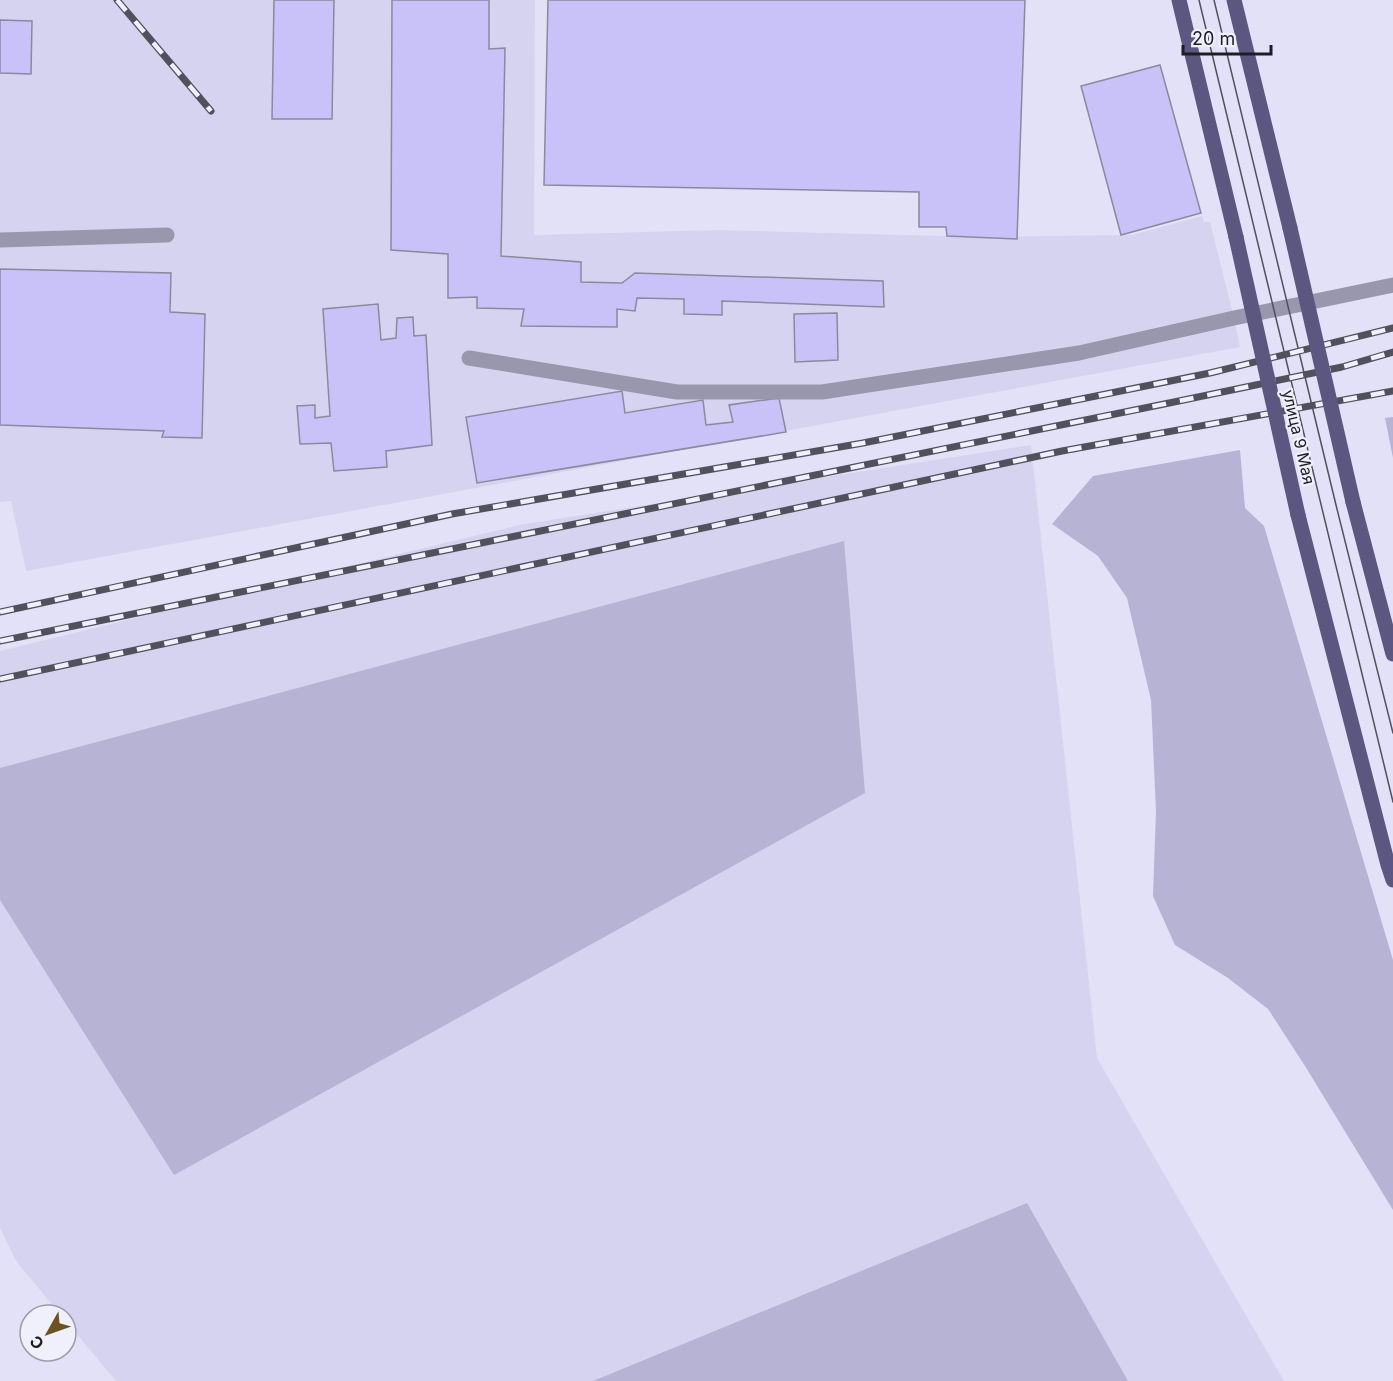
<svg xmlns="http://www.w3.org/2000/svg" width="1393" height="1381" font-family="Inter,sans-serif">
<rect width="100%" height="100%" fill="#e2e1f7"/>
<!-- built -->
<g fill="#d6d3f0">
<polygon points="0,0 535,0 534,235 720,230 979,237 1132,235 1202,216 1204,222 1210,222 1234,318 1240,347 26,571 11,501 0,502"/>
<polygon points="1031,445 1097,1058 1284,1381 116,1381 66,1321 66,1315 61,1315 16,1261 0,1228 0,651 519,525"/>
</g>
<!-- green -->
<g fill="#b6b3d5">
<polygon points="1393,417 1393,458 1385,418"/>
<polygon points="1240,450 1245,508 1264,526 1393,960 1393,1210 1305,1066 1268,1009 1228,978 1175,945 1153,896 1156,811 1151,700 1127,598 1098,556 1052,524 1093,476"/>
<polygon points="844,541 865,793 174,1175 0,900 0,768"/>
<polygon points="1027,1203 1128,1381 593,1381"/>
</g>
<!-- building -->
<g fill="#c8c2f8" stroke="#8b899d" stroke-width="1.5">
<polygon points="274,0 334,0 332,119 272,119"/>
<polygon points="392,0 489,0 489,49 505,48 501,256 581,262 581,282 622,283 635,273 883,281 884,307 722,301 722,315 684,314 684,299 637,298 635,311 617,309 617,327 521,326 524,309 477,308 477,297 448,298 448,254 391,250"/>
<polygon points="548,0 1025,0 1017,239 947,236 946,227 919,227 919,192 544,185"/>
<polygon points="0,20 32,21 31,74 0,73"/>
<polygon points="1160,65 1201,213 1121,235 1081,86"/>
<polygon points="0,269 171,273 170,312 205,314 202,438 162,437 164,431 0,425"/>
<polygon points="378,304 381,340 396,338 397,318 413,317 414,336 426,335 432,445 386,451 387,467 334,471 331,443 300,444 297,406 315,405 315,418 330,416 323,309"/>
<polygon points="837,313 838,360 795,362 794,314"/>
<polygon points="622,391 625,413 703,400 706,425 733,422 729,405 779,398 786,432 477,483 466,417"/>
</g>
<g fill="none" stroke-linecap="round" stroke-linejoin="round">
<!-- minor -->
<g stroke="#9997ae" stroke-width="15">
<polyline points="0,240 167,235"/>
<polyline points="469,358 677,392 822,392 1079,353 1234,318 1393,285"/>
</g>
<!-- major -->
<g stroke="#5c5780" stroke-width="15">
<polyline points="1179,0 1236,237"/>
<polyline points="1234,0 1290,228"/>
<polyline points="1353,502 1393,654"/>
<polyline points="1298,515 1388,865 1393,880"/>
</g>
<!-- tram -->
<g stroke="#51515d" stroke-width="1.5">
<polyline points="1199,0 1393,802"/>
<polyline points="1214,0 1336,505 1393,733"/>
</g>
<!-- rail casing -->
<g stroke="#51515d" stroke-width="7">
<g id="rail">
<polyline points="117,0 211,111"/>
<polyline points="0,612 452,514 863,443 1210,373 1393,328"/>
<polyline points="0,641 1174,402 1342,367 1393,352"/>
<polyline points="0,679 1062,451 1393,391"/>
</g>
</g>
<!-- rail -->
<use href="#rail" stroke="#f0effc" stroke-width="4.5" stroke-dasharray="14" stroke-linecap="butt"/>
<!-- major-bridge -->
<g stroke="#5c5780" stroke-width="15">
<polyline points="1290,228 1353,502"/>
<polyline points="1236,237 1298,515"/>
</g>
</g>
<g text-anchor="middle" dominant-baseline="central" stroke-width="4.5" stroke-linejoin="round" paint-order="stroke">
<!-- street labels -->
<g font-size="16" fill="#1d1d25" stroke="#f0effc">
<text transform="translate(1299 437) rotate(77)">улица 9 Мая</text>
</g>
</g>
<!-- north arrow -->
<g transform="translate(48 1333) rotate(230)"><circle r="28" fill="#f0effc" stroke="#9c9ba6" stroke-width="1.5"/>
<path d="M0-4.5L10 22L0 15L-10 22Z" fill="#6c5223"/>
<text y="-9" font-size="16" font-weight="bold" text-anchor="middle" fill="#1d1d25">С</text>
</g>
<!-- scale -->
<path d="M1183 45v9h88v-9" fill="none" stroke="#1d1d25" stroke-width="3"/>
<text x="1192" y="45" font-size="18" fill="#1d1d25" stroke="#f0effc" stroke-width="4.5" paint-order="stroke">20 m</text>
</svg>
